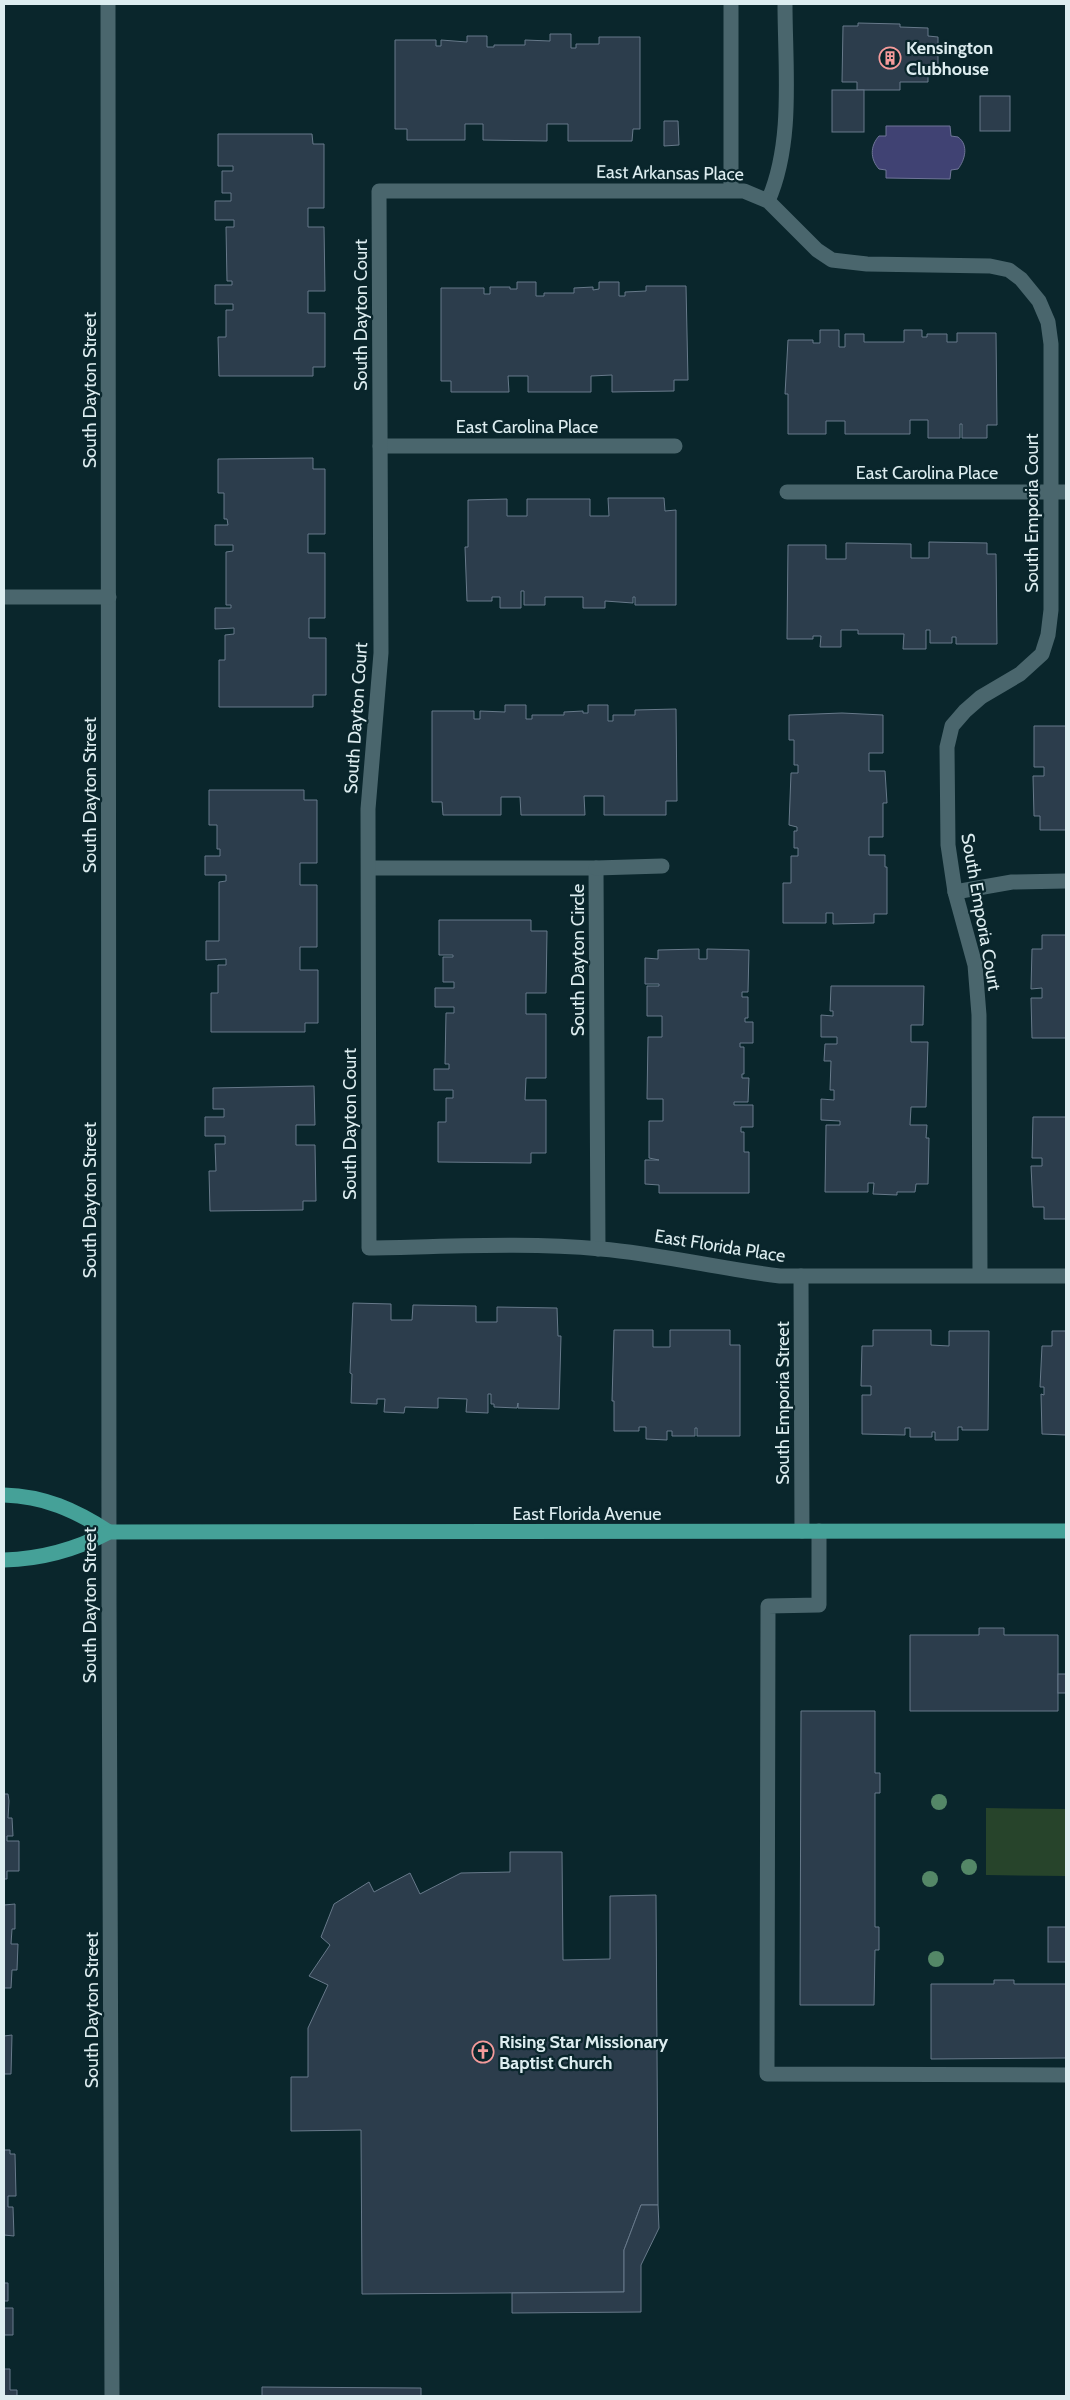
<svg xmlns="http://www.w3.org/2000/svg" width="1070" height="2400" font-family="Cabin,sans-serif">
<rect width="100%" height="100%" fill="#0a262c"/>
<!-- green -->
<polygon fill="#27442b" points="986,1808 1066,1809 1066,1876 986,1875"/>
<!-- water -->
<path fill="#404273" stroke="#6f7598" d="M886,126H950L951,136L958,137C969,145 965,160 958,169L951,170L950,179L886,178V170L879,169C870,159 870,146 879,136H886Z"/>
<!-- building -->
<g fill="#2c3d4c" stroke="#67798a">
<polygon points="858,23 900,24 900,27 928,28 928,36 938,37 938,73 928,73 928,82 900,82 900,90 857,90 857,82 842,82 843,26 858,26"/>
<polygon points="550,34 571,34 571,48 576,48 576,44 599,44 599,37 640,37 640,129 633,129 632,141 568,141 568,124 547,124 547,141 483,140 483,124 465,124 465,140 407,140 407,129 395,129 395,40 436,40 436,46 441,46 441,40 467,42 467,36 487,36 487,47 494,47 494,45 525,45 525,40 550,41"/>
<rect x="832" y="90" width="32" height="42"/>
<rect x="980" y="96" width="30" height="35"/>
<polygon points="664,121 678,121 679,145 664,146"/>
<polygon points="218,134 312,134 313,144 324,144 324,208 308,208 308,227 324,227 325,291 308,291 308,313 325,313 325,367 313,367 313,376 219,376 218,337 226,337 226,310 233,310 233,304 215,304 215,285 232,285 232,281 227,281 226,227 234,227 234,220 215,220 215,201 231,201 231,193 222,193 222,171 233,171 233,166 218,166"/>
<polygon points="517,282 536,282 536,296 544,296 544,293 574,293 574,288 593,287 593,290 599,289 599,282 619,282 619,296 625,296 625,292 646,291 646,286 686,286 688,380 674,380 674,391 612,392 612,375 591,376 591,392 528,392 528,376 508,376 509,392 451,392 451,381 441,381 441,288 484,288 484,294 490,294 490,287 510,287 510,289 517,289"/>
<polygon points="820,330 839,330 839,347 845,347 845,334 864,334 864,342 904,342 904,330 922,330 922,337 927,337 927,334 947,334 947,342 957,342 957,333 996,333 997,425 987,425 987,438 962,438 962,424 960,424 960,438 928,438 928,420 910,420 910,434 845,434 845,421 826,421 826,434 788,434 788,394 785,394 788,340 813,340 813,343 820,343"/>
<polygon points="313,458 313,469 325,469 325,534 308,534 308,553 325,553 325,618 309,618 309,638 326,638 326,695 313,695 313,707 219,707 219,660 225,660 225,635 234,634 234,628 215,629 215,608 231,608 231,605 226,605 226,552 233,551 233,545 215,545 215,525 228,525 227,519 224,519 224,493 218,493 218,459"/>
<polygon points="608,498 664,498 665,511 676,510 676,605 635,605 635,597 633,597 633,603 605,601 605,608 583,608 583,597 545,597 545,605 524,605 524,591 521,591 521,608 500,608 500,597 492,597 492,601 467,601 465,547 468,547 468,500 507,499 507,516 527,516 527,499 590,499 590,516 609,516"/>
<polygon points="929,542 987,543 987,554 996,554 997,644 956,644 956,637 952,637 952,643 930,643 930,630 926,630 926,649 903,649 904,634 858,634 858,630 841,630 841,647 820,647 821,636 813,636 813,639 787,639 788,545 826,545 826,559 846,559 846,543 911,544 911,558 929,558"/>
<polygon points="505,705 526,705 526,719 532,719 532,715 564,715 564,712 583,711 583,713 588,713 588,705 608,705 608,721 613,721 613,715 635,715 635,710 676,709 677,801 666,801 666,815 604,815 604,796 584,796 585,815 521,815 520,797 501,797 501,815 443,815 442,802 432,802 432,711 474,711 474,719 480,719 480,711 505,712"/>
<polygon points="842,713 883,715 883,753 869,753 869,771 885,771 887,803 883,803 883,837 869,837 869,855 885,855 885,867 887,867 887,914 874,914 874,923 833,924 833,913 826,913 826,923 783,923 783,883 791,883 791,856 798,856 798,848 794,848 794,831 797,831 797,827 789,825 791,773 798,773 798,765 794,765 794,740 789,740 789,715"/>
<polygon points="1034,726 1066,726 1066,830 1040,830 1040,816 1034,816 1033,776 1044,776 1044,767 1034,767"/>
<polygon points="209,790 304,790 304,800 317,800 317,863 300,863 300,885 317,885 317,947 300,947 300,970 318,970 318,1023 305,1023 305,1032 211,1032 211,993 218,993 218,965 226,965 226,959 206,960 206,941 219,941 219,882 226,881 226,875 205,875 205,856 220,856 220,849 217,849 217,825 209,825"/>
<polygon points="439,920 531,920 531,931 547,931 546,993 526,993 526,1014 546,1014 546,1078 526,1078 525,1100 546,1100 546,1153 531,1153 531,1163 438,1162 438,1122 446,1122 446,1098 453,1098 453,1090 434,1090 434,1069 449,1069 449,1064 445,1064 446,1013 454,1013 454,1007 435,1007 435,988 454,988 454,982 443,982 443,957 453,957 453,955 439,955"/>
<polygon points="1042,935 1066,935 1066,1038 1032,1038 1031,998 1042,998 1042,988 1031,989 1032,949 1042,949"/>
<polygon points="699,949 699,959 707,959 707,949 749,950 748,992 742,992 742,997 748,997 748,1018 745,1018 745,1022 753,1022 753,1043 740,1043 740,1047 744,1047 744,1074 742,1074 742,1078 749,1078 748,1102 734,1102 734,1105 753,1105 753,1127 741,1127 741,1132 744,1132 744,1152 749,1152 749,1193 659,1193 659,1185 645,1184 645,1160 659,1160 649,1158 649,1121 663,1121 663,1099 647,1099 648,1037 662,1037 662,1016 647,1016 647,986 659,986 659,984 645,984 645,958 658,959 658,950"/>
<polygon points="831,986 924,986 923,1025 911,1025 911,1042 928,1042 926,1107 911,1107 910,1125 927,1125 926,1138 929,1138 928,1184 916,1184 915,1192 897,1192 897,1195 873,1194 874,1183 868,1183 868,1192 825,1192 826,1125 840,1125 840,1121 821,1120 821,1099 834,1100 834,1090 830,1090 831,1061 824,1061 825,1044 837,1044 837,1037 821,1037 821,1015 833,1016 833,1011 830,1011"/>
<polygon points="314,1086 315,1125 296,1125 296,1145 315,1145 316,1201 303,1201 303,1210 210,1211 209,1171 216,1171 215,1144 225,1144 225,1136 205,1136 205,1117 224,1117 224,1109 213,1109 213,1088"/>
<polygon points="1033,1117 1066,1117 1066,1219 1044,1219 1044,1207 1033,1207 1031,1166 1042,1166 1042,1158 1032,1158"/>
<polygon points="353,1303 391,1304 391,1320 412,1320 413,1305 476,1306 476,1322 497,1322 497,1307 557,1308 558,1336 561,1336 559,1409 518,1408 518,1403 517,1408 494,1407 494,1404 491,1404 491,1394 488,1394 488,1413 466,1412 467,1399 438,1398 438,1408 405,1407 404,1413 384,1412 385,1399 377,1399 377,1404 351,1403 352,1374 350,1373"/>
<polygon points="614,1330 653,1330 653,1347 670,1347 670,1330 730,1330 730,1345 740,1345 740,1436 697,1436 697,1428 695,1428 695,1436 672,1436 672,1431 667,1431 667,1440 646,1439 646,1427 639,1427 639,1431 614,1431 614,1401 612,1401"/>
<polygon points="873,1330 931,1330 931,1345 949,1346 949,1331 989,1331 988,1430 962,1430 962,1427 958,1427 958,1440 935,1440 935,1432 932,1432 932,1437 910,1437 910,1428 905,1428 905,1435 862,1434 862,1395 871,1395 871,1386 861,1386 862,1346 873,1346"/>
<polygon points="1052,1331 1066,1331 1066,1435 1042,1434 1041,1394 1044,1395 1044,1387 1040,1387 1042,1346 1052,1346"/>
<polygon points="979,1628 1004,1628 1004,1635 1058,1635 1058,1711 910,1711 910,1635 979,1635"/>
<rect x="1058" y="1674" width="8" height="19"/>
<polygon points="801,1711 875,1711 875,1773 880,1773 880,1793 875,1793 875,1927 879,1927 879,1950 875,1950 874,2005 800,2005"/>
<polygon points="4,1794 8,1794 9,1801 8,1818 12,1818 13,1836 7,1836 7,1841 19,1841 19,1871 7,1871 7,1879 4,1879"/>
<polygon points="510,1852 562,1852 563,1960 610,1959 610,1896 656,1895 658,2205 641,2205 624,2250 624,2292 362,2294 361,2130 291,2131 291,2077 308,2077 308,2028 328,1985 309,1976 330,1945 321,1937 334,1904 369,1882 374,1892 410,1873 420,1894 461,1873 510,1872"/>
<polygon points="15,1904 15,1929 12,1929 11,1944 18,1944 17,1970 12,1970 11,1988 4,1988 4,1905"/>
<rect x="1048" y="1927" width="18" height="35"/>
<polygon points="994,1980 1014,1980 1014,1984 1066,1984 1066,2058 931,2059 931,1984 994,1984"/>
<polygon points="4,2011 4,2036 12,2035 11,2074 4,2074 4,2095"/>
<polygon points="4,2150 10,2150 10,2154 15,2154 16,2196 8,2196 8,2207 13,2207 14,2236 4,2235"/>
<polygon points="641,2205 658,2205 659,2228 641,2265 641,2312 512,2313 512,2293 624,2292 624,2250"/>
<polygon points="4,2283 8,2283 8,2301 4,2301 4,2308 13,2308 13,2335 4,2335 4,2344"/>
<polygon points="4,2369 10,2369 10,2390 17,2390 17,2396 4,2396"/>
<polygon points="262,2387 421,2388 421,2396 262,2396"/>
</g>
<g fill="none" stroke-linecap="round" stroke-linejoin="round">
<!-- minor -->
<g stroke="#4a666d" stroke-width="15">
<polyline points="108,4 109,1602 112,2396"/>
<polyline points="731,190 731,4"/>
<path d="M768,201C794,142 785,68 785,4"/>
<polyline points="380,446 675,446"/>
<polyline points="787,492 1066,492"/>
<polyline points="4,597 109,597"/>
<polyline points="369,868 596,868 598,1249"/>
<polyline points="596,868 662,866"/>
<polyline points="955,892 1012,882 1066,881"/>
<polyline points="801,1276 802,1531"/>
<path d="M980,1276L979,1015L975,965L955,892L948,845L947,747L952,726L965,711L981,697L1020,674L1042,654L1048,635L1051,610V344L1048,322L1039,301L1021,279L1009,270L990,266L867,264L832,260L817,250L768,201L744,191H379L381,653L368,809L369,1248C446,1247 524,1242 601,1249C661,1254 720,1269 780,1276H1066"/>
<polyline points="819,1531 819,1605 768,1606 767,2074 1066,2075"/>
</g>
<!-- major -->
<g stroke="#45a198" stroke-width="15">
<path d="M4,1495C44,1496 75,1510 109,1532"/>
<path d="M4,1560C42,1559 75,1550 109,1532L1066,1531"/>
</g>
</g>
<!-- trees -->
<g fill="#548767">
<circle cx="939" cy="1802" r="8"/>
<circle cx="969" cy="1867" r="8"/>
<circle cx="930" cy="1879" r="8"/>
<circle cx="936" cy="1959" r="8"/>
</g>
<!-- icons -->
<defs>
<g id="building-ring" transform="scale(1.125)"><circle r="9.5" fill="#0a262c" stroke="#f59b9b" stroke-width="1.5"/><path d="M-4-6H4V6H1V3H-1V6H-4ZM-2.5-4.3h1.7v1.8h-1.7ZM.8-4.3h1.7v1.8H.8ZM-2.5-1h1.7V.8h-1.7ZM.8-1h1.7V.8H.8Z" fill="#f59b9b"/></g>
<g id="church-ring" transform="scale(1.125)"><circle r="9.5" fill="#0a262c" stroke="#f59b9b" stroke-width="1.5"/><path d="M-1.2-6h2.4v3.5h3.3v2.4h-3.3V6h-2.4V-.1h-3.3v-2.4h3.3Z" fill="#f59b9b"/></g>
</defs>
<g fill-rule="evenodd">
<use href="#building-ring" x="890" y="58"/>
<use href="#church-ring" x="483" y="2052"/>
</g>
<g text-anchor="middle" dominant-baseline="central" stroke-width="4.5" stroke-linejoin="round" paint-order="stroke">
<!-- poi labels -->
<g font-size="18" font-weight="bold" fill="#ddedf0" stroke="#0a262c" text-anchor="start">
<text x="906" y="48">Kensington<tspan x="906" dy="21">Clubhouse</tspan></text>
<text x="499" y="2042">Rising Star Missionary<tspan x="499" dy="21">Baptist Church</tspan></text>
</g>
<!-- street labels -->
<g font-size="18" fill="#ddedf0" stroke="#0a262c">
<text transform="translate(670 173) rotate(1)">East Arkansas Place</text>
<text transform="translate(361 315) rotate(-90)">South Dayton Court</text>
<text transform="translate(90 390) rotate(-90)">South Dayton Street</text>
<text x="527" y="427">East Carolina Place</text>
<text x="927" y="473">East Carolina Place</text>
<text transform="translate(1032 513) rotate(-90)">South Emporia Court</text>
<text transform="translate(356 718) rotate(-86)">South Dayton Court</text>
<text transform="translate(90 795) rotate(-90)">South Dayton Street</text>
<text transform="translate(981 912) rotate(80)">South Emporia Court</text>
<text transform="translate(578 960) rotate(-90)">South Dayton Circle</text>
<text transform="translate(350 1124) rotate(-90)">South Dayton Court</text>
<text transform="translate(90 1200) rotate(-90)">South Dayton Street</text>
<text transform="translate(720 1246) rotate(9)">East Florida Place</text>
<text transform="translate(783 1403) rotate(-90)">South Emporia Street</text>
<text x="587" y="1514">East Florida Avenue</text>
<text transform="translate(90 1605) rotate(-90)">South Dayton Street</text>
<text transform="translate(92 2010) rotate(-90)">South Dayton Street</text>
</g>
</g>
<!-- border -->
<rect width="1070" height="2400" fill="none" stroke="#ddedf0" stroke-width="10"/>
</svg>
